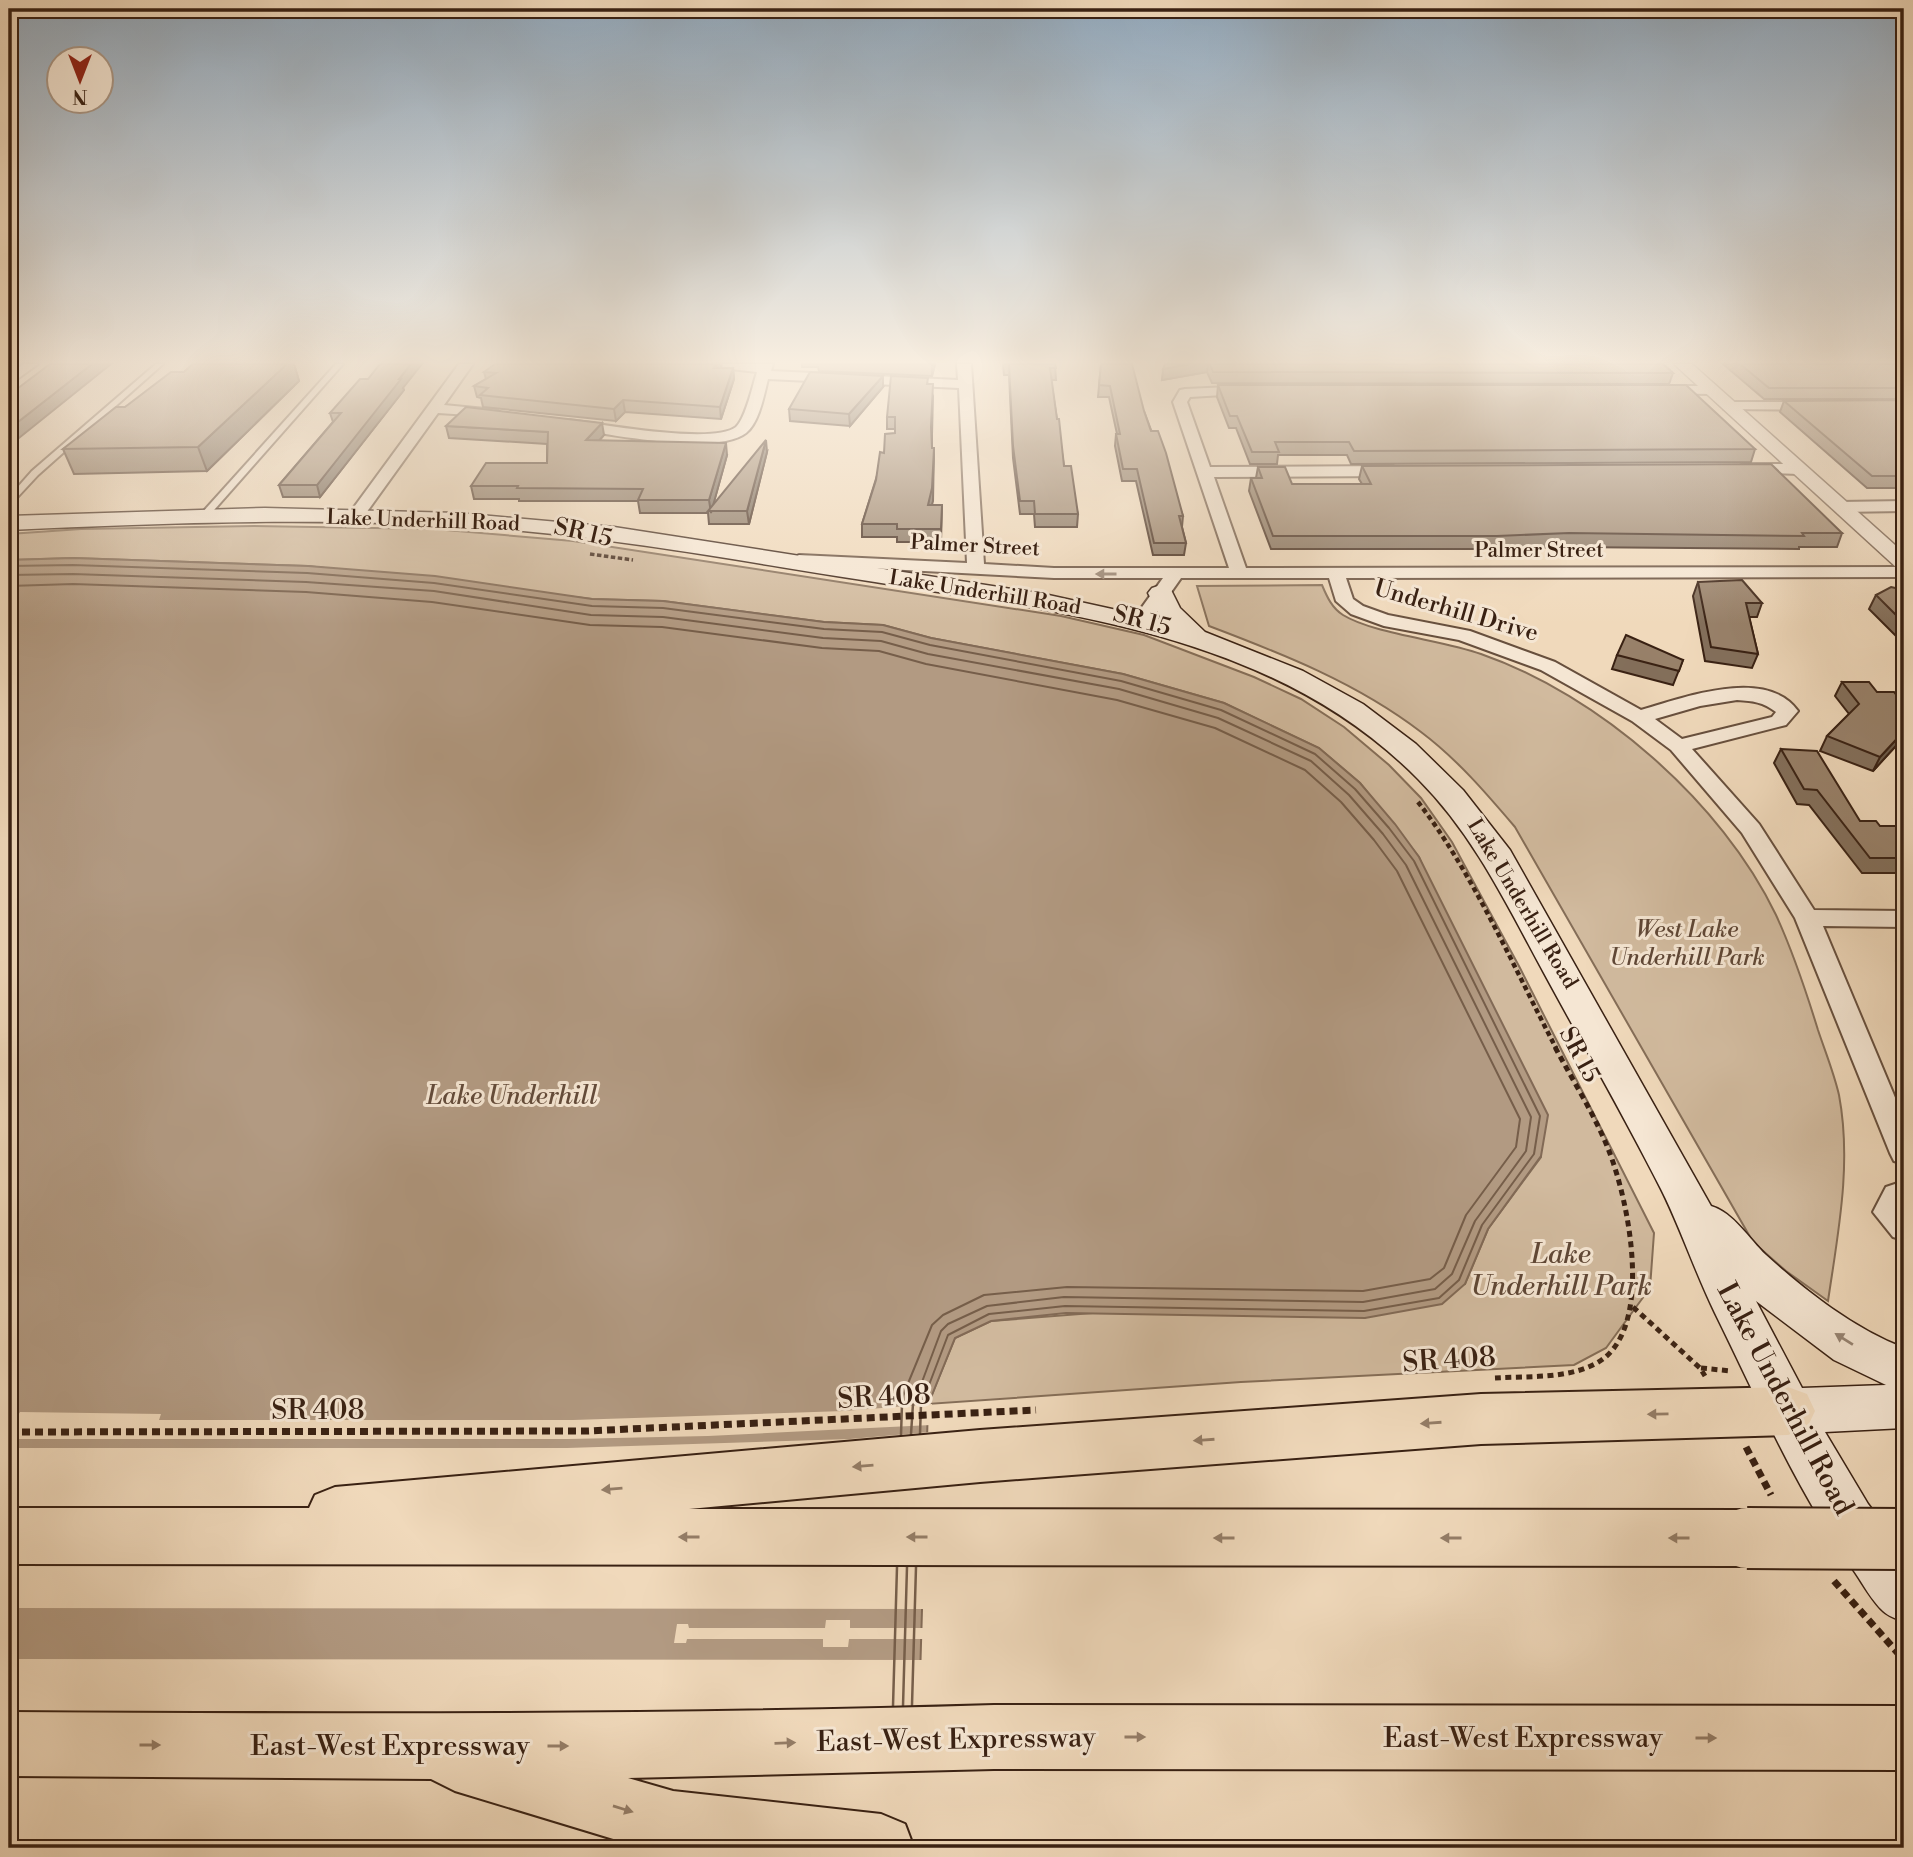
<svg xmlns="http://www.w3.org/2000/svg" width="1913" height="1857" font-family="'Libre Bodoni',serif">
<rect width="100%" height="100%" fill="#f0d9bb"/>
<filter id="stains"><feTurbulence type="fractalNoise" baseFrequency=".00286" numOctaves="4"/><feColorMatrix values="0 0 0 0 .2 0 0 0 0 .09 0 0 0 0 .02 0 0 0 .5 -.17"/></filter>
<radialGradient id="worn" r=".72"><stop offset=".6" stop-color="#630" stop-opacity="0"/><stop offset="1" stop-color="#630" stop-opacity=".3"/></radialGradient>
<!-- green -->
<g fill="#d1ba9e" stroke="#856e58" stroke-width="2">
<polygon points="254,526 434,529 573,541 1061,616 1144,635 1254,677 1301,699 1344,727 1389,765 1421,798 1452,842 1520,968 1654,1233 1650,1288 1606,1348 1574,1365 1241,1382 928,1404 955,1338 991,1321 1465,1284 1488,1229 1541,1157 1419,857 1360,783 1319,748 1224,703 1123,674 931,638 883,625 824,622 663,601 592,599 308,566 73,558 9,560 9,534 81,529"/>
<path d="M1322,585C1327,597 1332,608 1343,615C1374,634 1443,640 1481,654C1599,695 1722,802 1776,915C1793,952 1806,991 1818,1030C1825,1051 1834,1073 1839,1095C1852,1164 1838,1233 1828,1301L1786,1271L1753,1242L1515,827C1486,793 1457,759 1421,732C1357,683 1283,654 1209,626L1197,586Z"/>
</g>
<!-- water -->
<polygon fill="#b29a82" stroke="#826a56" stroke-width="2" points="73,558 308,566 435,576 592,599 663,601 824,622 883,625 931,638 1123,674 1224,703 1319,748 1360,783 1395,824 1419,857 1548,1115 1541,1156 1488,1229 1465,1284 1442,1304 1365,1318 1066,1313 991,1321 955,1338 928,1405 915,1848 9,1848 9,560"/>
<!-- pier -->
<g fill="#f0d9bb">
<polygon points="932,1404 931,1425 708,1436 568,1439 9,1439 9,1420 15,1420 20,1412 161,1414 159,1420 573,1420 844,1411"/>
<polygon points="930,1432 925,1609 9,1608 9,1448 567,1448 850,1439"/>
<polygon points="826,1620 850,1620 850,1628 925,1628 924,1639 849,1639 848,1647 823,1647 823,1639 687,1639 686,1643 674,1643 677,1624 688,1624 689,1628 825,1628"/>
<polygon points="9,1659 924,1660 918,1848 9,1848"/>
</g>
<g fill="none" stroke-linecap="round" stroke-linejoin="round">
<!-- shore-far1 -->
<g stroke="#765e4a" stroke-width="2">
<polyline points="9,566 73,565 307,573 434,583 592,606 663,608 824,629 882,632 930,645 1121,681 1221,710 1315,754 1355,789 1389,828 1414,861 1540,1116 1534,1154 1482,1225 1459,1280 1439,1298 1364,1311 1065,1306 989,1314 948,1335 921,1406"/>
<polyline points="9,575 73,574 306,582 434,591 591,615 663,617 823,638 881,641 928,654 1119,689 1218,718 1311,761 1349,795 1383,834 1406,865 1531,1117 1526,1151 1475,1221 1452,1274 1435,1289 1363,1302 1064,1297 987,1306 948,1324 941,1331 913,1406"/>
<polyline points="9,586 73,584 306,592 432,602 590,625 662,627 822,648 879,651 926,664 1117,700 1215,728 1305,770 1341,802 1374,840 1397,871 1520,1119 1516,1147 1466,1215 1444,1268 1430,1279 1363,1291 1067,1287 984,1295 943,1315 932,1325 902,1398 902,1406"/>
</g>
<!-- shore -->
<g stroke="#765e4a" stroke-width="2.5">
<polyline points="911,1434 913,1404"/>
<polyline points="920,1434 921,1404"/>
<polyline points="901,1435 902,1404"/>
<polyline points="912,1705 916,1567"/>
<polyline points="893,1706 897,1567"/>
<polyline points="903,1706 907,1567"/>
</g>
<!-- service casing -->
<g stroke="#674f3d" stroke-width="4">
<g id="service">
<polygon points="156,364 163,364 38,475 12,503 9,503 9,497 32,471"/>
<polygon points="336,364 343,364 207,518 201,518 201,514"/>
</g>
</g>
<!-- minor casing -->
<g stroke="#674f3d" stroke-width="4">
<g id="minor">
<polygon points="23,364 38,364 9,385 9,375"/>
<polygon points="459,364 473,364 444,405 496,410 503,414 501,417 438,413 361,520 349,520 347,517 349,514"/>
<path d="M715,364H773L771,371L958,380L957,364H971L984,564L1054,568H1229L1173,402L1180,390L1185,389L1252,386L1257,387V393L1190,397L1187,402L1210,467L1393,466L1401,471L1393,476L1214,477L1246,568L1904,567V577L1346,578L1353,599L1363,606L1388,615L1470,631L1555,662L1641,710C1683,698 1766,666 1798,711L1786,725L1692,749L1759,824L1814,910L1904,911V927L1823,926L1904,1119V1164L1894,1161L1890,1153L1795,918L1742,833L1671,750L1632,721L1541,670L1459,640L1384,626L1351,614L1336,601L1329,578H1181L1148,625L1141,627L1132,621L1163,578H1054L793,564L790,560L799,555L967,563L959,388L768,379C764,395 759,423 746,433C717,456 606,434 570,428L563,424L570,420C600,424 714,445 736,427C746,418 753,384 757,372L722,368ZM1737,700C1753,701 1763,702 1776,712L1772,717L1682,739L1655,719L1700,706Z"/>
<polygon points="1659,386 1711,386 1718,390 1711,394 1654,393 1654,387"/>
<polygon points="1729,402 1816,402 1823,406 1816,410 1724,409 1722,406"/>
<polygon points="1744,464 1799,464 1807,469 1799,474 1739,472 1736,469 1739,466"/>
<polygon points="1904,501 1904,511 1840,512 1832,507 1840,502"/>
<polygon points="1904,1181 1904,1240 1893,1237 1873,1212 1886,1187"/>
</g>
</g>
<!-- tertiary casing -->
<g stroke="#674f3d" stroke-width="3">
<polygon id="tertiary" points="1674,364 1692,364 1904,553 1904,570 1897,568"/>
</g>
<!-- secondary casing -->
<g stroke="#392113" stroke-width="3">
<path id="secondary" d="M265,508L458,513L614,527L1044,594L1162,620L1148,593L1152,588L1161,585L1170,588L1180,608L1205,632L1303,671L1363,704L1416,744L1463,790L1510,850L1711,1206C1734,1213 1749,1239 1766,1255C1807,1292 1853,1328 1904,1348V1428L1825,1432L1868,1504L1904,1551V1622C1897,1619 1888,1616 1883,1611C1872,1601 1863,1584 1854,1571C1797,1492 1758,1400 1715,1313C1695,1272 1681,1229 1661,1189C1624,1116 1583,1045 1544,973C1507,905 1474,835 1418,779C1275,634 1066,613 875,582C758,564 641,542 523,531C352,516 180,522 9,530V516ZM1756,1301L1834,1360L1886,1385L1802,1388Z"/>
</g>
<!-- motorway casing -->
<g stroke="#392113" stroke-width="4">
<g id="motorway">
<polygon points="1788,1387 1807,1394 1815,1411 1807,1428 1788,1435 1481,1444 980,1482 689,1509 1747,1510 1767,1518 1776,1538 1767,1558 1747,1566 9,1564 9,1508 309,1508 315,1495 335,1487 980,1430 1481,1394"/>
<path d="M994,1705L1904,1706V1770L994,1769L628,1778L673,1791L881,1814L905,1824L914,1848H643L455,1791L431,1779L9,1776V1712C338,1714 666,1715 994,1705Z"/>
</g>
</g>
<!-- path-far3 -->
<polyline stroke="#392113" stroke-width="3.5" stroke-dasharray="4.5 2.5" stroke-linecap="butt" points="590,554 633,560"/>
<!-- path-far2 -->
<path stroke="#392113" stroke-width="4.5" stroke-dasharray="5 3.5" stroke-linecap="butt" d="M1418,802C1472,871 1515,970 1556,1048"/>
<!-- path-far1 -->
<g stroke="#392113" stroke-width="5" stroke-dasharray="6 4.5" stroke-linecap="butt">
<polyline points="1633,1307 1700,1368 1705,1376"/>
<polyline points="1701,1368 1731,1371"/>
<path d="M1495,1378C1527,1376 1566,1379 1595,1364C1656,1333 1629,1202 1609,1151C1595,1115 1573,1081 1555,1047"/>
</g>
<!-- path -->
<g stroke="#392113" stroke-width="7" stroke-dasharray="8 5" stroke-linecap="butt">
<polyline points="9,1432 587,1431 1036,1410"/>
<polyline points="1746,1447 1771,1495"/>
<polyline points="1834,1581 1904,1660"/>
</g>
<!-- service -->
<use href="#service" fill="#f5e6d3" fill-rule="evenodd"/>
<!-- minor -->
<use href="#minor" fill="#f5e6d3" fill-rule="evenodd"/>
<!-- tertiary -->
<use href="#tertiary" fill="#f5e6d3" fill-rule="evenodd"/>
<!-- secondary -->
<use href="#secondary" fill="#f5e6d3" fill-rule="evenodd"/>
<!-- motorway -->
<use href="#motorway" fill="#f0d9bb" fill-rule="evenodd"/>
<!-- motorway-bridge casing -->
<g stroke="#392113" stroke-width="64" stroke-linecap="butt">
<polyline id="motorway-bridge" points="1747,1538 1904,1539"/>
</g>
<!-- motorway-bridge -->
<use href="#motorway-bridge" stroke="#f0d9bb" stroke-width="60"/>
</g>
<!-- wall -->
<g fill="#836f5b" stroke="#392113" stroke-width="2">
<polygon points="193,364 294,364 299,381 207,471 74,474 63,449 125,407 184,372"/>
<polygon points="802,364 935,364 932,376 819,371 818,367 802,367"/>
<polygon points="1003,364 1055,364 1056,380 1051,380 1064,466 1078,514 1077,527 1035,527 1034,514 1020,514 1013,458 1009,375 1004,375"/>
<polygon points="1101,364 1144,411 1183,516 1182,527 1186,543 1184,555 1153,555 1136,481 1122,481 1115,446 1116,434 1117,434 1109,397 1098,397"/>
<polygon points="1165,364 1663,364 1673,373 1669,384 1212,383 1207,372 1162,380"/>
<polygon points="1723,364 1904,364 1904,399 1764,399"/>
<polygon points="733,368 734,379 721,419 625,412 616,421 483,407 481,398 477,397 474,386 486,379 484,372"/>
<polygon points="368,379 403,388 404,390 320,497 283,497 279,485 333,422 330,413"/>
<polygon points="928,384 933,396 932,435 932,448 934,448 932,505 942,505 941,542 897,542 897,537 862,537 862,524 884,453 895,433 895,429 887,429 887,417"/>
<polygon points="1218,385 1755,449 1751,462 1351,464 1347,455 1278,455 1277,464 1250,464 1236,428 1229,428 1217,397"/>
<polygon points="883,387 850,426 790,421 789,409"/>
<polygon points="1904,400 1904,488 1867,488 1780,412 1784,401"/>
<polygon points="446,426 604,435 599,441 727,455 713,505 767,452 749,524 709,524 708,513 640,513 638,501 519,501 519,499 474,499 471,486 547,463 547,444 449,438"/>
<polygon points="1362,466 1842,533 1837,547 1799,547 1799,549 1565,547 1494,549 1271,549 1249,491 1251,478 1256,478 1258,467 1292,484 1362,484 1359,479"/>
<polygon points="1698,582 1762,603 1757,617 1749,617 1758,654 1752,668 1705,661 1693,596"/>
<polygon points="1904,590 1904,628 1899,639 1869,609 1876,595"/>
<polygon points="1617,655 1683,660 1673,685 1612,669"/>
<polygon points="1842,682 1904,737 1873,771 1820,751 1827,736 1849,714 1835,696"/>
<polygon points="1781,749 1860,821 1880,826 1904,826 1904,870 1899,870 1897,873 1862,873 1809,805 1797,804 1774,763"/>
<polygon points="1904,947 1904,973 1896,961"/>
</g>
<!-- shaded-wall -->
<g fill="#6a5a4a" stroke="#392113" stroke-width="2">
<polygon points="92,364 111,364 9,446 9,429"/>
<polygon points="287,364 294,364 299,381 207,471 198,447"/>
<polygon points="411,364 422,364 403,388 404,390 320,497 317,485"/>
<polygon points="717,364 721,364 722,371 714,368"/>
<polygon points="932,364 935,364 932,376"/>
<polygon points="1190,364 1208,364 1207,372 1162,380 1163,369"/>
<polygon points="733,368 734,379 721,419 720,407"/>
<polygon points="883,376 883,387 850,426 849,414"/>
<polygon points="623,400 625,412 616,421 614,409"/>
<polygon points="602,423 604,435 588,453 586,440"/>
<polygon points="766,440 767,452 749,524 747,511"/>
<polygon points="726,443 727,455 711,513 709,500"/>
<polygon points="934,448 933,501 928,518 928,505"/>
<polygon points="1904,731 1904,737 1873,771 1880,757"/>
</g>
<!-- building -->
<g fill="#98816a" stroke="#392113" stroke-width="2">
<polygon points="50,364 92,364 9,429 9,395"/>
<polygon points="193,364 287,364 198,447 63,449 116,407 125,407 171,372 184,372"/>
<polygon points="380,364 411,364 399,379 401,379 317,485 279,485 341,413 330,413 360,379 368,379"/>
<polygon points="495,364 717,364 714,368 733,368 720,407 623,400 614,409 480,395 488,388 474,386 496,373 484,372"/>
<polygon points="1009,364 1055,364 1056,368 1050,368 1057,419 1059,419 1064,466 1071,466 1078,514 1035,514 1034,501 1020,501 1013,446"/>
<polygon points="1101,364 1132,364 1144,411 1151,431 1158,431 1166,453 1183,516 1179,516 1186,543 1154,543 1137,469 1123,469 1116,434 1120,434 1110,386 1099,385"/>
<polygon points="1165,364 1190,364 1163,369"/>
<polygon points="1210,364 1663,364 1673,373 1213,372"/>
<polygon points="1740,364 1904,364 1904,388 1769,388"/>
<polygon points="810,372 883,376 849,414 789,409"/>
<polygon points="891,376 928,378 927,384 933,384 931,427 932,448 934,448 932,488 928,505 942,505 941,529 897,529 897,524 862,524 876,480 880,452 884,453 885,434 895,433 895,417 887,417"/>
<polygon points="1218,385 1686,385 1755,449 1354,451 1349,442 1275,442 1279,452 1252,452 1237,416 1230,416"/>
<polygon points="1904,400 1904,476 1872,476 1784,401"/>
<polygon points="466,407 602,423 586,440 726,443 709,500 638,500 643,489 517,488 518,486 471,486 486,463 547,463 548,432 446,426"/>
<polygon points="766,440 747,511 708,511"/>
<polygon points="1771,464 1842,533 1802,533 1804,536 1569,533 1497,536 1273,536 1251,478 1262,478 1258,467 1285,467 1292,484 1371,484 1362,466"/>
<polygon points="1742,580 1762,603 1746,603 1758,654 1711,647 1698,582"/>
<polygon points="1891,587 1904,590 1904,623 1876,595"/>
<polygon points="1626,635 1683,660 1679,671 1617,655"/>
<polygon points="1842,682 1869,682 1877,692 1894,692 1904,705 1904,731 1880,757 1827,736 1859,704"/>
<polygon points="1781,749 1817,751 1860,821 1876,821 1880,826 1904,826 1904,854 1903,854 1904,858 1870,858 1817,790 1804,789"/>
</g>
<!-- one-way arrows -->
<defs><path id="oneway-solid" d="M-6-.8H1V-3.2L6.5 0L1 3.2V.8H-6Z" transform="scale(1.75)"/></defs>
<g fill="#978473">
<use href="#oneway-solid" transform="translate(1106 574) rotate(-180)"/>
<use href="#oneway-solid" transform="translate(1844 1339) rotate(-148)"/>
</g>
<g fill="#947d67">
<use href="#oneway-solid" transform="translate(1658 1414) rotate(179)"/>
<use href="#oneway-solid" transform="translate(1431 1423) rotate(176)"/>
<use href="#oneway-solid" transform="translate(1204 1440) rotate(176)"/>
<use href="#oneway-solid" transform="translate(863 1466) rotate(175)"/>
<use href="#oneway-solid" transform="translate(612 1489) rotate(175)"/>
<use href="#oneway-solid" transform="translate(689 1537) rotate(-180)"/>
<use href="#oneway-solid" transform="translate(917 1537) rotate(-180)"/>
<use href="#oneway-solid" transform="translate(1224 1538) rotate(-180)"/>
<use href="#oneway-solid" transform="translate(1451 1538) rotate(-180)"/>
<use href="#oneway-solid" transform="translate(1679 1538) rotate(-180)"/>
<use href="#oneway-solid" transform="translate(1135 1737)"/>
<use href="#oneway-solid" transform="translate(1706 1738)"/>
<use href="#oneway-solid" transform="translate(785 1743) rotate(-2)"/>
<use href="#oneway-solid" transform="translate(150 1745)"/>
<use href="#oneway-solid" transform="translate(558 1746)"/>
<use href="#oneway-solid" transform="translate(623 1809) rotate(17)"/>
</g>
<!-- sky -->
<linearGradient id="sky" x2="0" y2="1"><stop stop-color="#92aabf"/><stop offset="0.58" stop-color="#f8eee0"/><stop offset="1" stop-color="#f8eee0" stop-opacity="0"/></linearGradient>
<rect width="1913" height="624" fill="url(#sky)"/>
<g text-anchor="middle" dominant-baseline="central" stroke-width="6" stroke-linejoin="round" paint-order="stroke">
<!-- far-street labels -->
<g font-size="21" fill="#392113" stroke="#f5e6d3">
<text transform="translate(423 521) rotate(2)">Lake Underhill Road</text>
<text transform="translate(975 546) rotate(3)">Palmer Street</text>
<text x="1539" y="551">Palmer Street</text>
<text transform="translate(985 593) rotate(9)">Lake Underhill Road</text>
<text transform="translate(1522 904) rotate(59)">Lake Underhill Road</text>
</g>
<!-- street labels -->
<g font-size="24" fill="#392113" stroke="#f5e6d3">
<text transform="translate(583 533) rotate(13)">SR 15</text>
<text transform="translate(1456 611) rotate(16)">Underhill Drive</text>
<text transform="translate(1142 621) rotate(15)">SR 15</text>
<text transform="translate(1579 1055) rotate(62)">SR 15</text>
</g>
<!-- park labels -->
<g font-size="24" font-style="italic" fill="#5f4736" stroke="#f5e6d3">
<text x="1687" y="930">West Lake<tspan x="1687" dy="28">Underhill Park</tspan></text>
</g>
<!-- water labels -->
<g font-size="26" font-style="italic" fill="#634b3a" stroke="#f5e6d3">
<text x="512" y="1096">Lake Underhill</text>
</g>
<!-- near-park labels -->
<g font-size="28" font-style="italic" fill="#5f4736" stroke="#f5e6d3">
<text x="1561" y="1254">Lake<tspan x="1561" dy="32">Underhill Park</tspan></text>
</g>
<!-- near-street labels -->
<g font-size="28" fill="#392113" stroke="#f5e6d3">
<text transform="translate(1449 1360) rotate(-4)">SR 408</text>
<text transform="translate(884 1397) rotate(-3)">SR 408</text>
<text transform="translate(1785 1399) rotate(62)">Lake Underhill Road</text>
<text x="318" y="1410">SR 408</text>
<text x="1523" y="1738">East-West Expressway</text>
<text transform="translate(956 1740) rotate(-1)">East-West Expressway</text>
<text x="390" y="1746">East-West Expressway</text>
</g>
</g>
<!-- margin -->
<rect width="1913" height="1857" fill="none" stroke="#f0d9bb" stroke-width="35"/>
<rect x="10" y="10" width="1892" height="1836" fill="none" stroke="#392113" stroke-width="3.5"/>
<rect x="18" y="18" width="1878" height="1822" fill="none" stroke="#392113" stroke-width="2"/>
<!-- north arrow -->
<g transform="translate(80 80) rotate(180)"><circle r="33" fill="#f5e6d3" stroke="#aa9786" stroke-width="2"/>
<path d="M0-5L12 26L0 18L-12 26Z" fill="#8f2418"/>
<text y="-10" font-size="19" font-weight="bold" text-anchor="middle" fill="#392113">N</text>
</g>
<rect width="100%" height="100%" filter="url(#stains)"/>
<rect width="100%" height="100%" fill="url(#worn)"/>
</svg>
